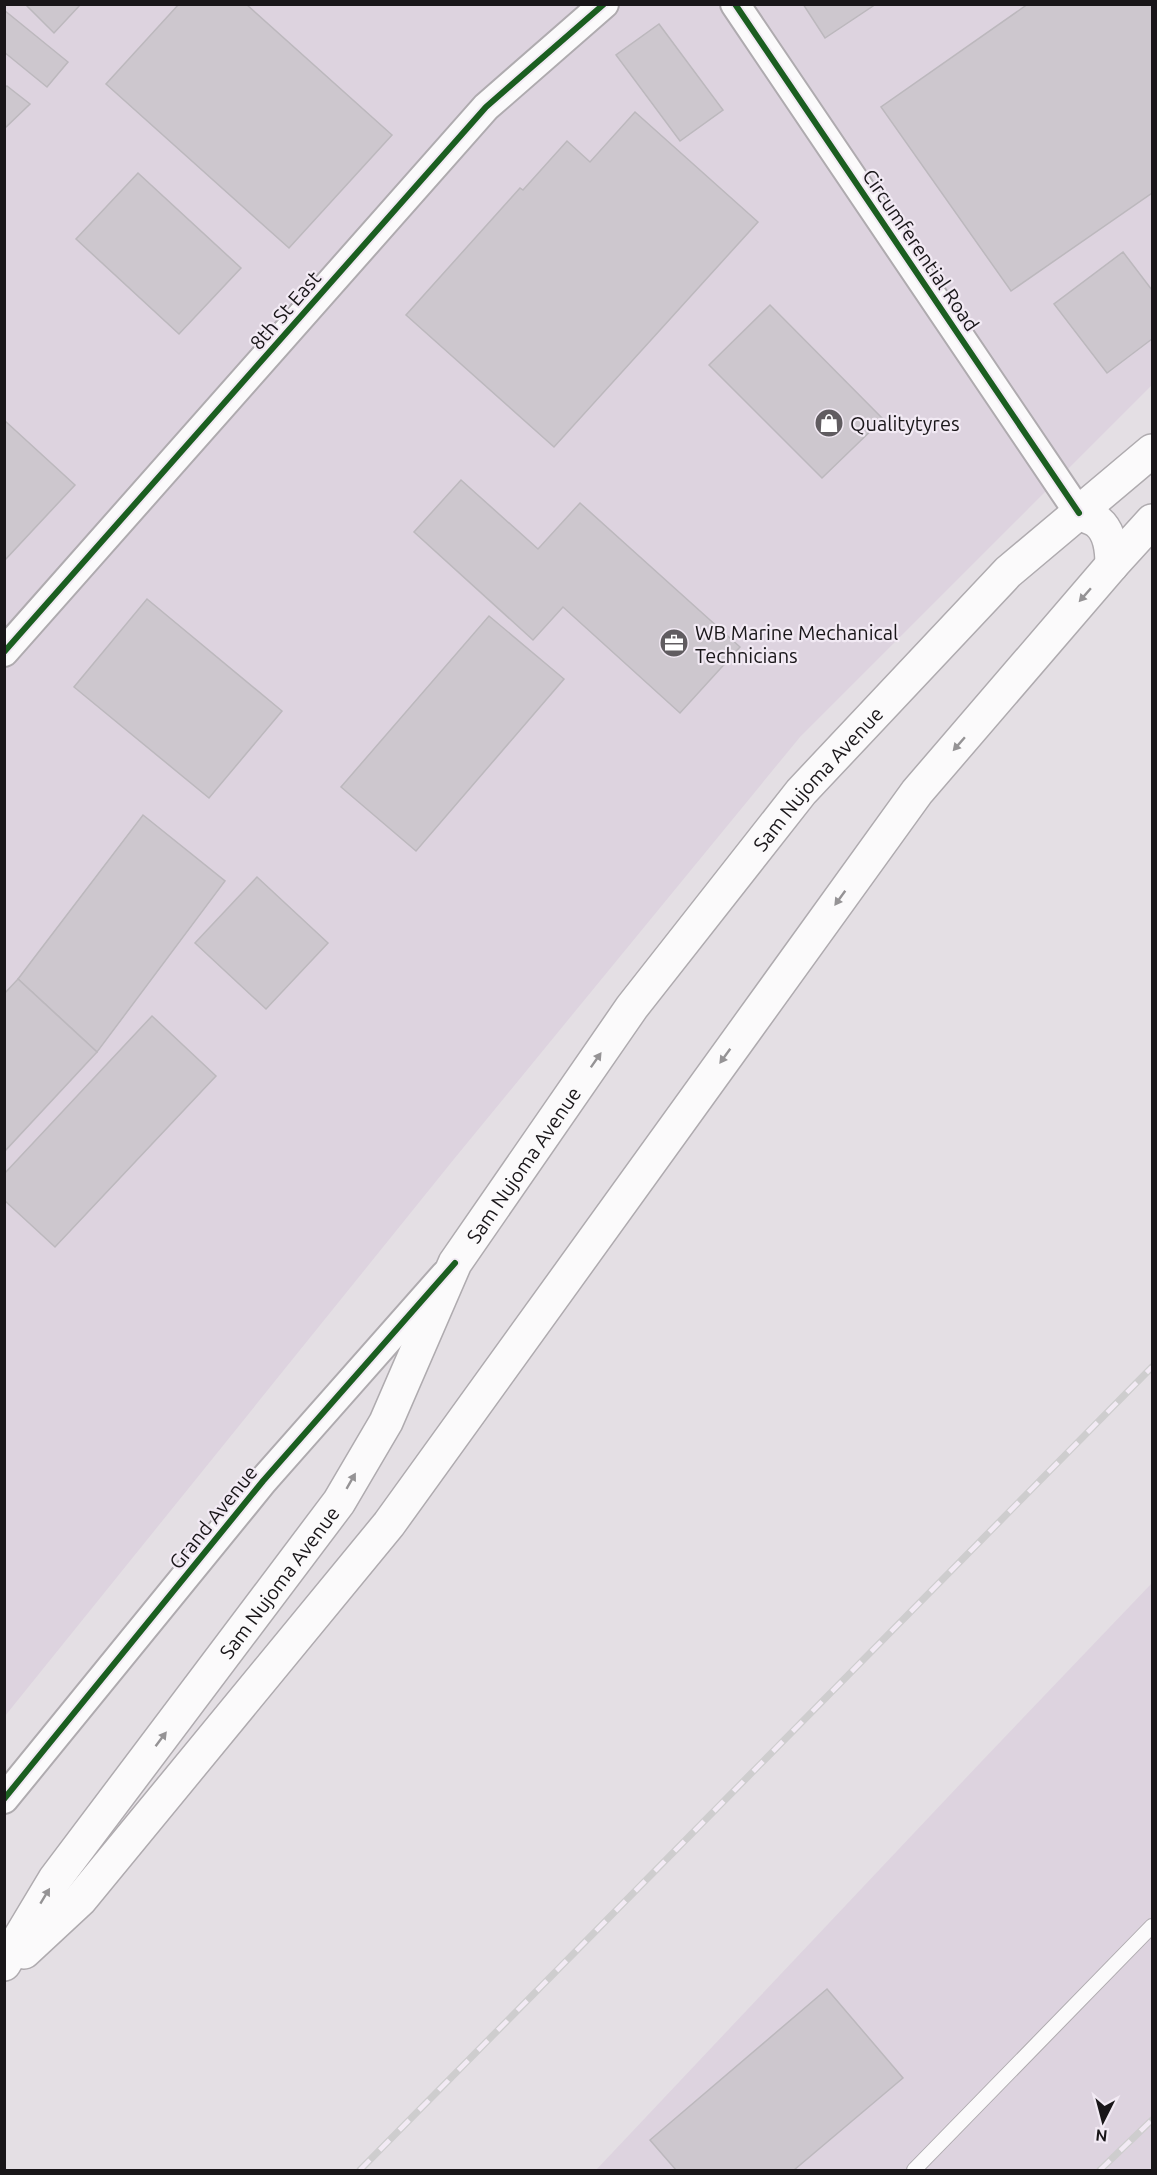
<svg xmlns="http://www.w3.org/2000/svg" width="1157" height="2175" font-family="Ubuntu,sans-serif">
<rect width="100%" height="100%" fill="#e4dfe4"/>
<!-- industrial -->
<g fill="#ddd3df">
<polygon points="5,5 1152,5 1152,385 800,737 454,1159 5,1716"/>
<polygon points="1152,1583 1152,2170 596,2170 981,1762"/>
</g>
<!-- building -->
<g fill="#cdc7ce" stroke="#bcb8bd" stroke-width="1.5">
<polygon points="25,4 81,4 54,33"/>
<polygon points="179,4 246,4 392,135 289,248 106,84"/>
<polygon points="803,4 876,4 825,38"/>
<polygon points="1028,4 1152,4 1152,193 1011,291 881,107"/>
<polygon points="4,10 68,62 47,87 4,52"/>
<polygon points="659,24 723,110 680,141 616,55"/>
<polygon points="7,86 30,104 4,129 4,88"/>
<polygon points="635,112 758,222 554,447 406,315 520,188 523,190 567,141 590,162"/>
<polygon points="138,173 241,268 179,334 76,239"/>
<polygon points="1123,252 1152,290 1152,339 1107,373 1054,304"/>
<polygon points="770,305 883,419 822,478 709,365"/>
<polygon points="4,420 75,485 4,561"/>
<polygon points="461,480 538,549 580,503 740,647 680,713 563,607 533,640 414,532"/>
<polygon points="147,599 282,711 209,798 74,687"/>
<polygon points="489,616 564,679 416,851 341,787"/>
<polygon points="143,815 225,881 97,1052 18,979"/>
<polygon points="257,877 328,943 266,1009 195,943"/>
<polygon points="18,979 97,1052 4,1152 4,994"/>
<polygon points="152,1016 216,1076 55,1247 4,1200 4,1174"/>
<polygon points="827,1989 903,2078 794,2170 676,2170 650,2140"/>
</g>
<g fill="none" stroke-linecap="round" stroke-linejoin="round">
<!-- lane casing -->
<g stroke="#afabaf" stroke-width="16">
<polyline id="lane" points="914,2170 1152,1926"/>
</g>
<!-- street casing -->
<g stroke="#afabaf" stroke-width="32">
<g id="street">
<polyline points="735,4 1079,513"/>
<polyline points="4,652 486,107 604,4"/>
<polyline points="4,1799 263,1481 445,1275"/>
</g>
</g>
<!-- secondary casing -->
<g stroke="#afabaf" stroke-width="36">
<g id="secondary">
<path d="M1079,513C1085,516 1093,518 1098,522C1110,532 1112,550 1112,565"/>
<polyline points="24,1952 80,1900 389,1524 917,792 1112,565 1152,521"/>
<path id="s1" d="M4,1964L55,1879L339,1502L386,1422L455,1263L632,1007L801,792L1008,572L1152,451"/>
</g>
</g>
<!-- lane -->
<use href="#lane" stroke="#fbfafb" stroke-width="14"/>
<!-- street -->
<use href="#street" stroke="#fbfafb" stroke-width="28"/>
<!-- secondary -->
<use href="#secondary" stroke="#fbfafb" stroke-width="33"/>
<!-- rail casing -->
<g stroke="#cecdce" stroke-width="7">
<g id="rail">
<polyline points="360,2170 1152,1367"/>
<polyline points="1100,2170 1152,2120"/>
</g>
</g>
<!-- rail -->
<use href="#rail" stroke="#f2eaf4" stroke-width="4.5" stroke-dasharray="14" stroke-linecap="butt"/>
<!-- cycleway casing -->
<g stroke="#f2eaf4" stroke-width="10">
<g id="cycleway">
<polyline points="735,4 1079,513"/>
<polyline points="4,652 486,107 604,4"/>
<polyline points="4,1799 263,1481 455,1263"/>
</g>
</g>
<!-- cycleway -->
<use href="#cycleway" stroke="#1b5e20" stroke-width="6"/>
</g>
<!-- one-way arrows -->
<defs><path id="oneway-solid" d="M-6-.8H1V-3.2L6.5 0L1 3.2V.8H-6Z" transform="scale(1.5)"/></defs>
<g fill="#959395">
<use href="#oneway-solid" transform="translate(1085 595) rotate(131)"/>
<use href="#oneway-solid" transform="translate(959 744) rotate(131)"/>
<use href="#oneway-solid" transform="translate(840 898) rotate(126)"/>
<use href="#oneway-solid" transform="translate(725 1056) rotate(126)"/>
<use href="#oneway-solid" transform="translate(596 1060) rotate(-55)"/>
<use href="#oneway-solid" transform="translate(351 1481) rotate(-60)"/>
<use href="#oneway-solid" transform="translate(161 1739) rotate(-53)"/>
<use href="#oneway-solid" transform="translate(45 1896) rotate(-59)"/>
</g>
<!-- icons -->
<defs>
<g id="shop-disc" transform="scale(1.5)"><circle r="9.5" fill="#605c60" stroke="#f2eaf4"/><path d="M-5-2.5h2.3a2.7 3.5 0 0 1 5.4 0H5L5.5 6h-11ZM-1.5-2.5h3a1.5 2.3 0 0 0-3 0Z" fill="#fff"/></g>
<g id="office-disc" transform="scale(1.5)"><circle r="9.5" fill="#605c60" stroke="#f2eaf4"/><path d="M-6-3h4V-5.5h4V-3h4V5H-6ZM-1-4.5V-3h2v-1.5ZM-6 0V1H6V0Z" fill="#fff"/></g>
</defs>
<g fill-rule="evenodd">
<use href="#shop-disc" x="829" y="423"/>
<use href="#office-disc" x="674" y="643"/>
</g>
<g text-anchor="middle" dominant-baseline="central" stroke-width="4.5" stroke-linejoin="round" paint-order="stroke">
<!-- street labels -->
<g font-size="20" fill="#191619" stroke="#f2eaf4">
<text transform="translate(921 250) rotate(56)">Circumferential Road</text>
<text transform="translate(285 310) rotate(-49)">8th St East</text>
<text stroke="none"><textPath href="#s1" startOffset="1443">Sam Nujoma Avenue</textPath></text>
<text stroke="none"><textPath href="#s1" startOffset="957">Sam Nujoma Avenue</textPath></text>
<text transform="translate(213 1517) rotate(-51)">Grand Avenue</text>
<text stroke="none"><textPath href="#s1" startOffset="471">Sam Nujoma Avenue</textPath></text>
</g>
<!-- poi labels -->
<g font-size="20" fill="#191619" stroke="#f2eaf4" text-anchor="start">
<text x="850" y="423">Qualitytyres</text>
<text x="695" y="632">WB Marine Mechanical<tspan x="695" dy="23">Technicians</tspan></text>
</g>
</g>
<!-- border -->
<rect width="1157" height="2175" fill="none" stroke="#191619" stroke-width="12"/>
<!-- north arrow -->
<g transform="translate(1103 2121) rotate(186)" stroke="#f2eaf4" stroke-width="4.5" paint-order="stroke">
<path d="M0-4.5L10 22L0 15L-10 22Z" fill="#191619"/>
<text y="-9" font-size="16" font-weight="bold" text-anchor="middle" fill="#191619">N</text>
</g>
</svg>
